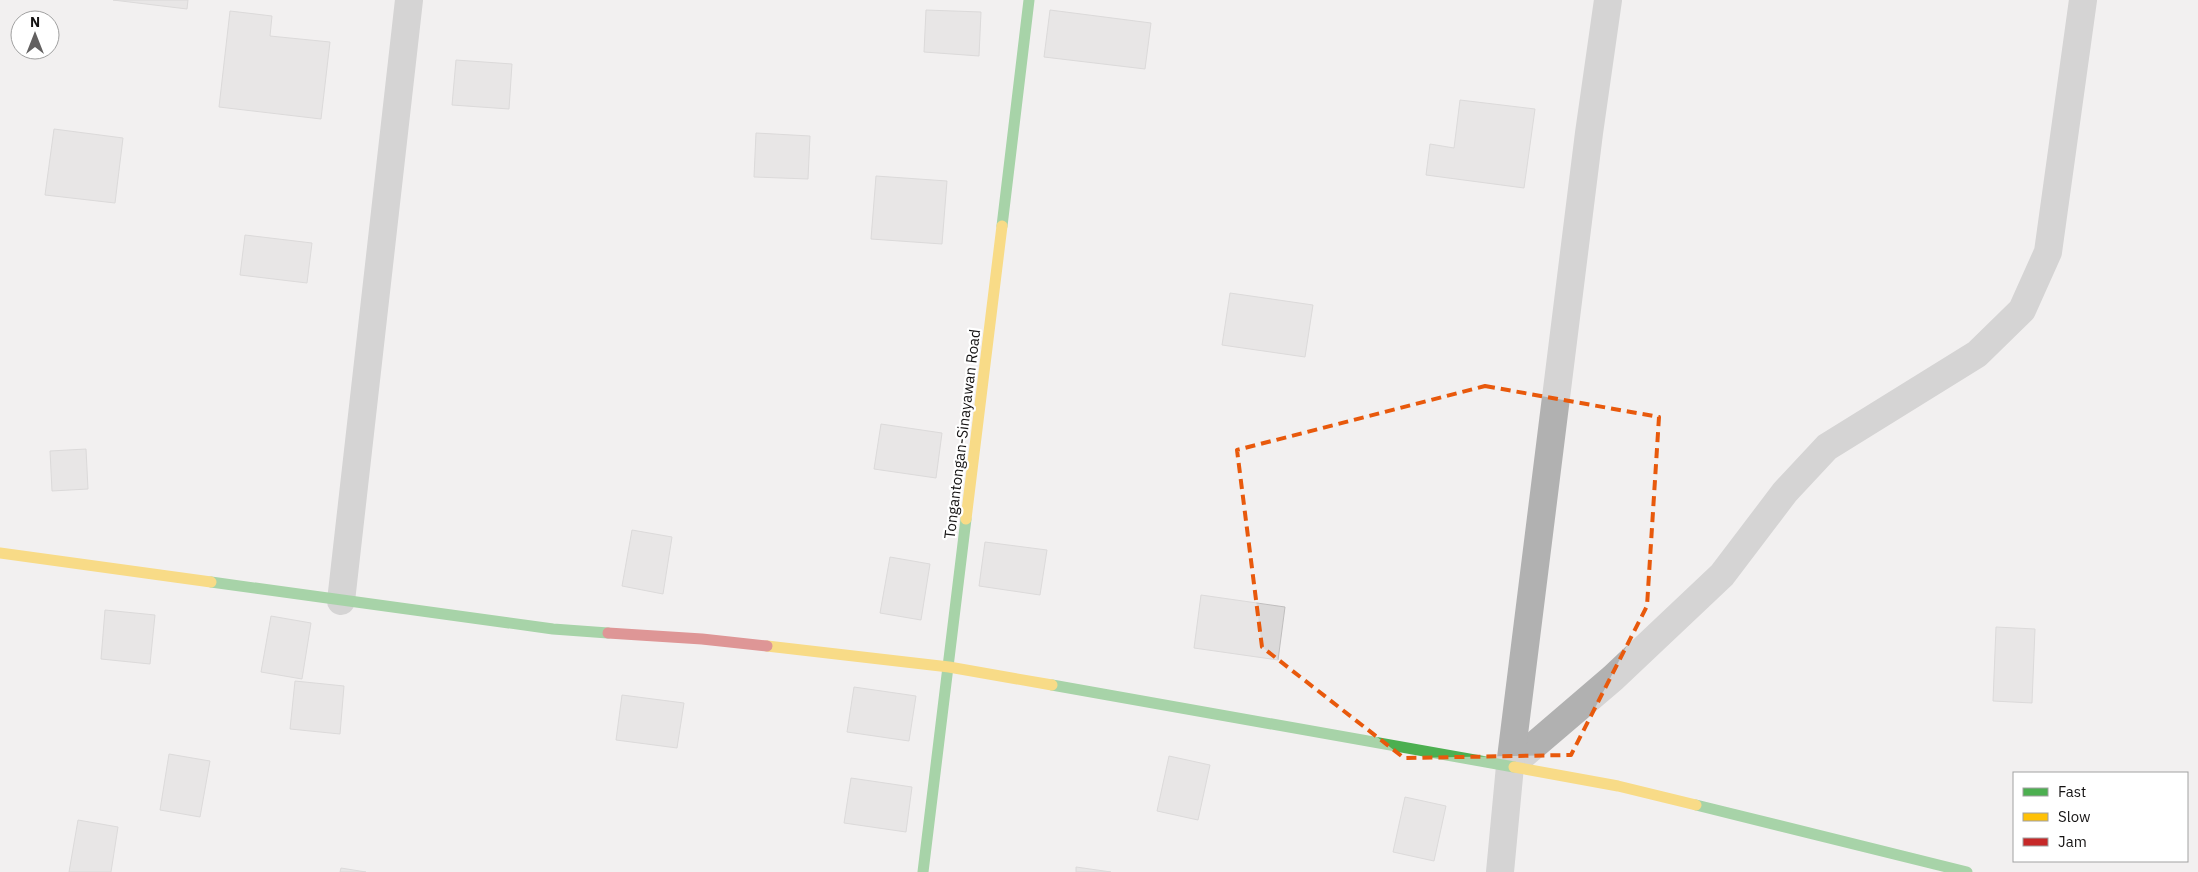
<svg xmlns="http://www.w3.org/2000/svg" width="2198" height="872" font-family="'IBM Plex Sans',sans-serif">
<rect width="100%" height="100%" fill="#f2f0f0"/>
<!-- building -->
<g fill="#dbd9d9" stroke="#c0bebe">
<polygon points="113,0 188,0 187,9"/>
<polygon points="926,10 981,12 979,56 924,52"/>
<polygon points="1050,10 1151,23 1145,69 1044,57"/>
<polygon points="230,11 272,16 270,36 330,42 321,119 219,107"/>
<polygon points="456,60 512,64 509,109 452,105"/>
<polygon points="1460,100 1535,109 1524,188 1426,175 1430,144 1454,148"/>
<polygon points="54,129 123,138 115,203 45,195"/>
<polygon points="756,133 810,136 808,179 754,177"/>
<polygon points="876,176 947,181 942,244 871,239"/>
<polygon points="245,235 312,243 307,283 240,275"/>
<polygon points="1230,293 1313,305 1305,357 1222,345"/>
<polygon points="881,424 942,433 936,478 874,469"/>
<polygon points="86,449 88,489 52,491 50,451"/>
<polygon points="632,530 672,537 663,594 622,586"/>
<polygon points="985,542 1047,550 1040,595 979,586"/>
<polygon points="890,557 930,564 921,620 880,613"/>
<polygon points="1201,595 1285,607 1278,660 1194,648"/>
<polygon points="105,610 155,615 150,664 101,659"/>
<polygon points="271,616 311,623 302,679 261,672"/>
<polygon points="1996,627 2035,629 2032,703 1993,701"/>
<polygon points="295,681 344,686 340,734 290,729"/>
<polygon points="854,687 916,696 909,741 847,732"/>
<polygon points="622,695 684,703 677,748 616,740"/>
<polygon points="169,754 210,761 200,817 160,810"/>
<polygon points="1169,756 1210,765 1198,820 1157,811"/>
<polygon points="851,778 912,787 906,832 844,823"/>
<polygon points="1405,797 1446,806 1434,861 1393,852"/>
<polygon points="78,820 118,827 111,872 69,872"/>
<polygon points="1076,867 1111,872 1076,872"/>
<polygon points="341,868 366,872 340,872"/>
</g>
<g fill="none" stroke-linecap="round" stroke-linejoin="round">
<!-- street -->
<g stroke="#b1b1b1" stroke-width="28">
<polyline points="341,601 409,0"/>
<polyline points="1510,766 1613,678 1722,575 1785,492 1827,447 1977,354 2022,310 2048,252 2083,0"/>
<polyline points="1500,872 1510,766 1589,133 1608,0"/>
</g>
<!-- fast -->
<g stroke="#4caf50" stroke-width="11">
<polyline points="1002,226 1029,0"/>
<polyline points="211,582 553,629 608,633"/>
<polyline points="1052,685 1514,767"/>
<polyline points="1696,805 1967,872"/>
<polyline points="923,872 966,519"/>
</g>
<!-- slow -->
<g stroke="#ffc107" stroke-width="11">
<polyline points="966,519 1002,226"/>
<polyline points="0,553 211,582"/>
<polyline points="767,646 949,667 1052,685"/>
<polyline points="1514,767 1618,786 1696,805"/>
</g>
<!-- jam -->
<polyline stroke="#c62828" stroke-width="11" points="608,633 702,639 767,646"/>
</g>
<!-- marked area -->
<path d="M0 0H2198V872H0ZM1485,386L1659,417L1647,606L1571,755L1404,758L1262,647L1237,450Z" fill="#f2f0f0" fill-opacity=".55" fill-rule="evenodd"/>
<path fill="none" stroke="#e8590c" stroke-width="4" stroke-dasharray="10 6" stroke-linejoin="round" d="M1485,386L1659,417L1647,606L1571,755L1404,758L1262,647L1237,450Z"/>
<g text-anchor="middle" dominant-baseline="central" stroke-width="4.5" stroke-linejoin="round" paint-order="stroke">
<!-- street labels -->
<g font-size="15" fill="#151313" stroke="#fff">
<text transform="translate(962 434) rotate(-83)">Tongantongan-Sinayawan Road</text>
</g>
</g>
<!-- legend -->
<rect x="2013" y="772" width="175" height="90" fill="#ffffff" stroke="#a1a1a1"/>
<rect x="2023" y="788" width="25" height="8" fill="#4caf50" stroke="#a1a1a1"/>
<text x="2058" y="797" font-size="15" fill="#151313">Fast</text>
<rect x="2023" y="813" width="25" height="8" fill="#ffc107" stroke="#a1a1a1"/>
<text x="2058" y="822" font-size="15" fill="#151313">Slow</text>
<rect x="2023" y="838" width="25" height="8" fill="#c62828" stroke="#a1a1a1"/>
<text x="2058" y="847" font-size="15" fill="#151313">Jam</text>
<!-- north arrow -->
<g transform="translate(35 35)"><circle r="24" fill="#ffffff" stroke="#a1a1a1"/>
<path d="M0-4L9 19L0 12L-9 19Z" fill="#626060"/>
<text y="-8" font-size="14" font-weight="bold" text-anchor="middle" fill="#151313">N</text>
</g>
</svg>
